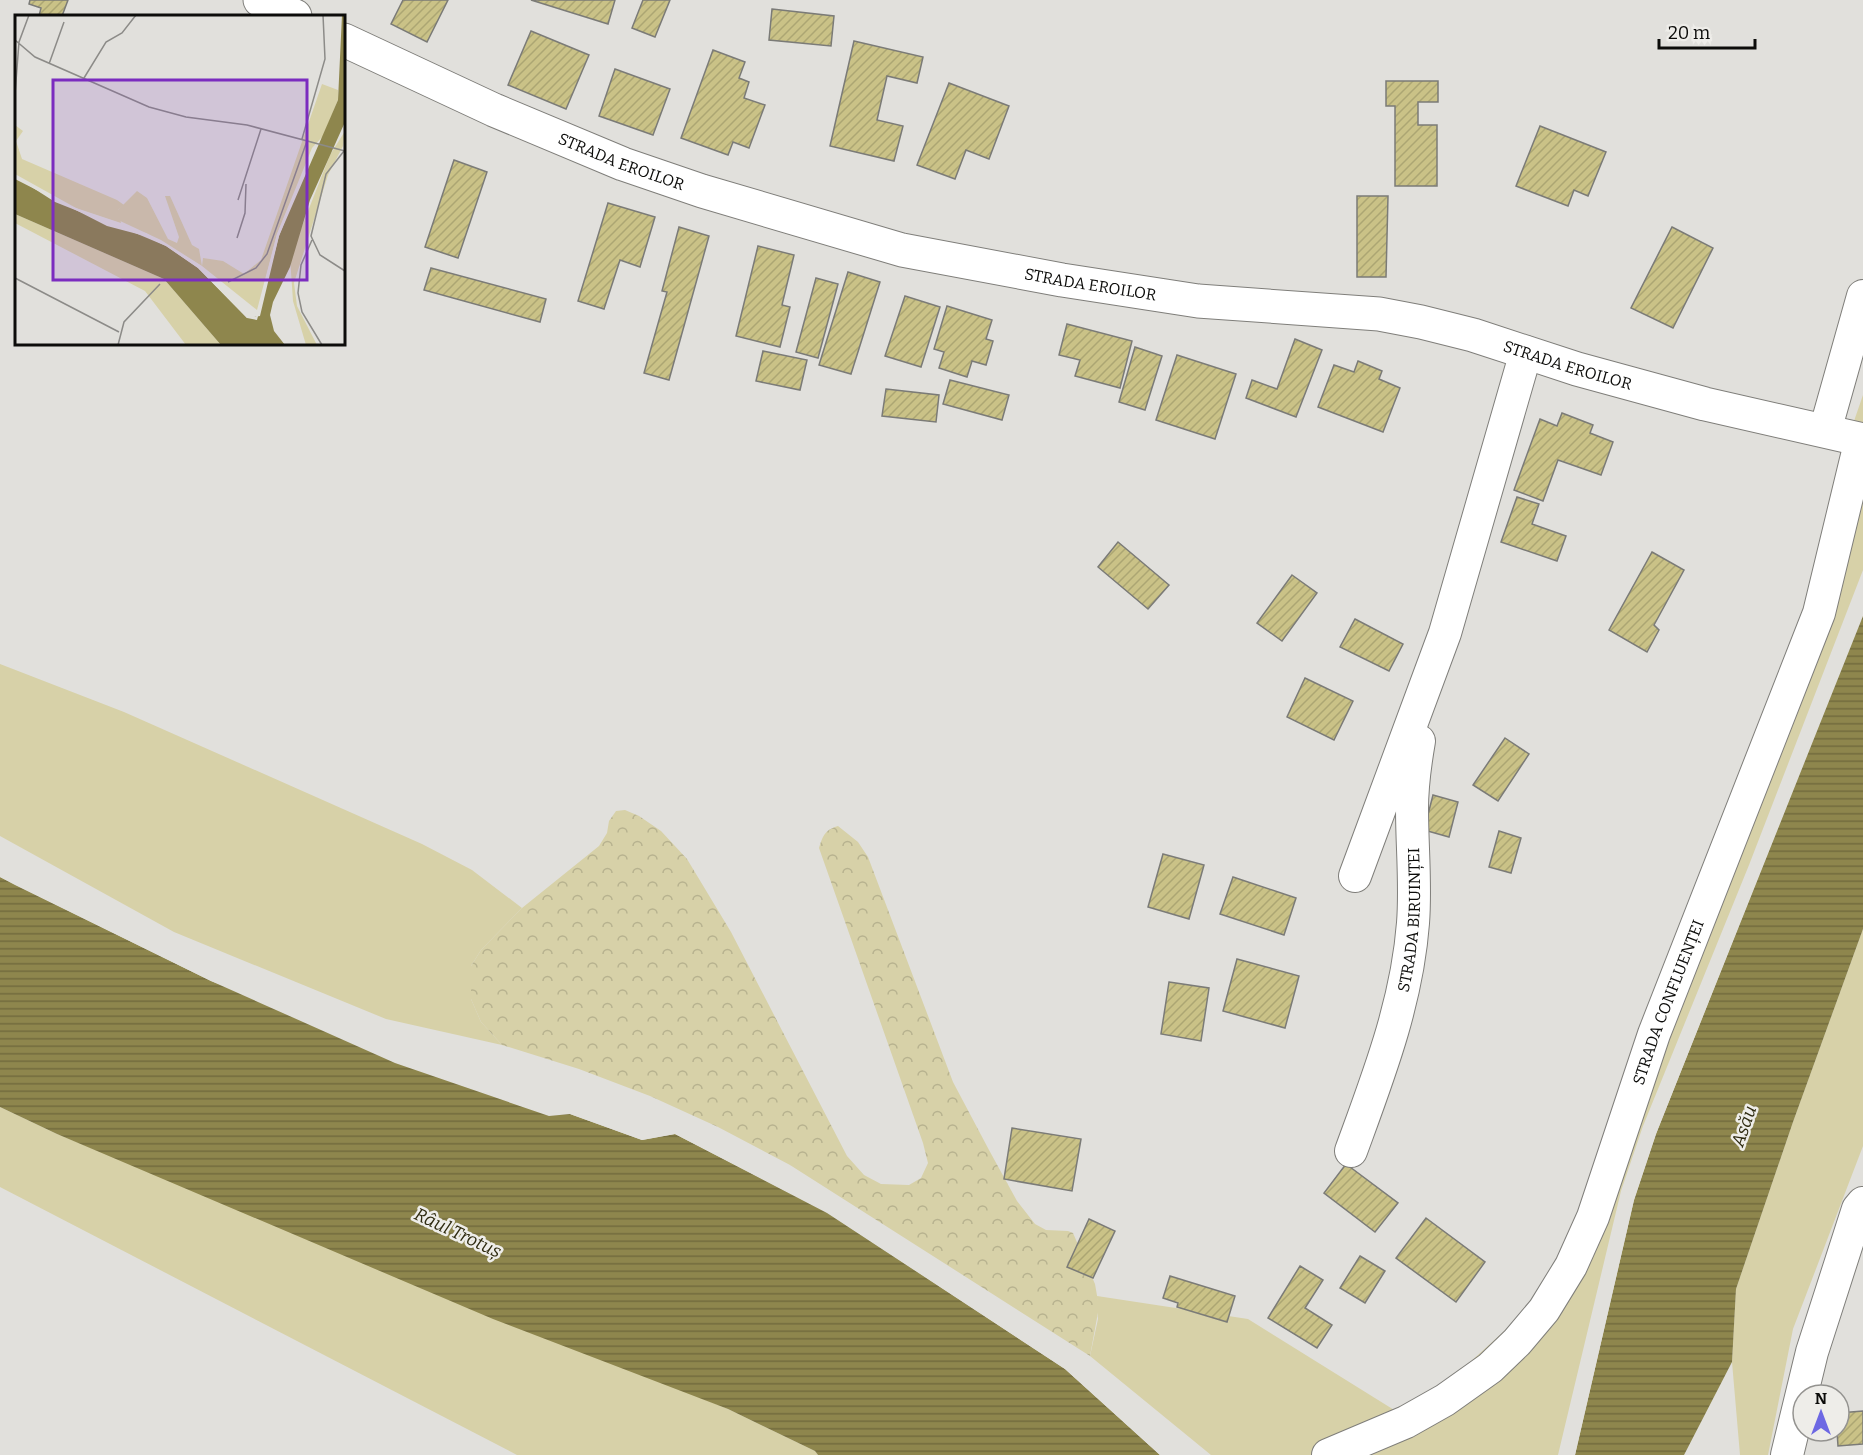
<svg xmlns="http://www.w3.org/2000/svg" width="1863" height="1455" font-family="Bitter,serif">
<defs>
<pattern id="forest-crowns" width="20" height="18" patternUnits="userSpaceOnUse" patternTransform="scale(1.5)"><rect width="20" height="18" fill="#d7d1a8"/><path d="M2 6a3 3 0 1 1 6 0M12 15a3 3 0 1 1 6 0" fill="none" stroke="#b7b28f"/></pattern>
<pattern id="water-rules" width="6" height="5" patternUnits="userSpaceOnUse" patternTransform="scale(1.5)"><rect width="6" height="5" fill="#8e864d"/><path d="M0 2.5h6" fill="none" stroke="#726c3e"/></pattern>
<pattern id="building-hatch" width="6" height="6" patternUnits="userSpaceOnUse" patternTransform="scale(1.5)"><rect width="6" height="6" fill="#cac287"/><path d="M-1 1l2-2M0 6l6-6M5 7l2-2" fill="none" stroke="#aca673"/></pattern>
</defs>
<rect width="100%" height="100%" fill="#e1e0dc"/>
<!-- green -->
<g fill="#d7d1a8">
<polygon points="1863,395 1863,570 1749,865 1643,1126 1621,1191 1558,1455 1211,1455 1090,1356 1098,1319 1097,1296 1248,1319 1399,1413 1446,1384 1523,1314 1555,1265 1580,1211 1803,616 1845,447"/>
<polygon points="0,664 124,712 422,844 472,870 522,908 481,950 471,966 471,999 481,1022 502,1045 386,1019 174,932 0,836"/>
<polygon points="1863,929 1863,1146 1793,1329 1768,1455 1740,1455 1732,1362 1736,1289 1793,1122"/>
<polygon points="0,1107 57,1134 728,1409 815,1451 818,1455 517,1455 0,1187"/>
</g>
<!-- forest -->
<path fill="url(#forest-crowns)" d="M625,810L639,816L661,831L687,859L731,932L847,1156L864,1175L881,1184L909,1185L921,1178L928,1163L923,1143L819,848C823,835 825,830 838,826L858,842L868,857L953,1082L989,1150L1017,1201L1035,1224L1046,1230L1068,1231L1073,1233L1095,1284L1099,1307L1090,1356L790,1165L718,1127L650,1096L579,1069L502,1045L481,1022L471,999V966L481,950L522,908L599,846L607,833L609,821L616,811Z"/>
<!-- water -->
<g fill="url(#water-rules)">
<polygon points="1863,616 1863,929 1793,1122 1736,1289 1732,1362 1684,1455 1575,1455 1634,1200 1656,1134"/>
<polygon points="0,877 211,981 395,1063 549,1116 570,1114 642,1140 675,1134 827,1213 1065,1369 1160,1455 818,1455 815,1451 728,1409 493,1319 57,1134 0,1107"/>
</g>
<!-- pier -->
<g fill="#e1e0dc">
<polygon points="1863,613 1656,1134 1634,1200 1575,1455 1572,1455 1631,1199 1653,1133 1860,615"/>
<polygon points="0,874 213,979 251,996 211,981 15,885 0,877"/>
<polygon points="568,1112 642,1136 676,1131 828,1210 1067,1366 1163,1455 1160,1455 1065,1369 827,1212 675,1134 642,1140 570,1114"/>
</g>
<!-- building -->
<g fill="url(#building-hatch)" stroke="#7b7b77" stroke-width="1.5">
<polygon points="30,0 68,0 62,16 39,16 41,8 29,4"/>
<polygon points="403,0 448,0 427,42 391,24"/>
<polygon points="531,0 615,0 608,24"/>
<polygon points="643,0 670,0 655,37 632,28"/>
<polygon points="772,9 834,16 831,46 769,40"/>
<polygon points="531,31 589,55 566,109 508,85"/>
<polygon points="854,41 923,57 917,83 887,76 877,120 903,126 894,161 830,146"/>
<polygon points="713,50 745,62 739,78 749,82 744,98 765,105 749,148 733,142 728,155 681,138"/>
<polygon points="615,69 670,89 653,135 599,116"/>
<polygon points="1386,81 1438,81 1438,102 1418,102 1418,125 1437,125 1437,186 1395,186 1395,106 1386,106"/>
<polygon points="949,83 1009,106 989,159 966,150 955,179 917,165"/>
<polygon points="1540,126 1606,152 1588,196 1574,190 1568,206 1516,186"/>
<polygon points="454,160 487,172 458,258 425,247"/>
<polygon points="1357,196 1388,196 1386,277 1357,277"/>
<polygon points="608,203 655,217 640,267 620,260 604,309 578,301"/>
<polygon points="679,227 709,236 669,380 644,373 667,292 662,291"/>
<polygon points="1672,227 1713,248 1673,328 1631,308"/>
<polygon points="758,246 794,255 782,305 790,307 780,347 736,336"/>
<polygon points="431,268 546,299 540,322 424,290"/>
<polygon points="848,272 880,282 851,374 819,365"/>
<polygon points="816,278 838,284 818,358 796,352"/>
<polygon points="905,296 940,307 921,367 885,356"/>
<polygon points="947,306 992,320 986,339 993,341 986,365 972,361 967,377 939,368 944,352 934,349"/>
<polygon points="1067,324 1132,341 1120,388 1075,376 1080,360 1059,355"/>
<polygon points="1295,339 1322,350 1296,417 1246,398 1252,380 1277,389"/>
<polygon points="1135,347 1162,356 1145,410 1119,402"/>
<polygon points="763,351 807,360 800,390 756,381"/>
<polygon points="1177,355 1236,374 1215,439 1156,420"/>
<polygon points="1358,361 1382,371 1379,379 1400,388 1383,432 1318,407 1334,365 1354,372"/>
<polygon points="950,380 1009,395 1002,420 943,404"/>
<polygon points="886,389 939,395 936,422 882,416"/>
<polygon points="1562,413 1593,425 1590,433 1613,442 1601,475 1558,460 1543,501 1514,490 1540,419 1557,426"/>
<polygon points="1517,497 1539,504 1532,524 1566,536 1557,561 1501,542"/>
<polygon points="1118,542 1169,585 1148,609 1098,567"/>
<polygon points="1652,552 1684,570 1654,625 1659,630 1647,652 1609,630"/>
<polygon points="1292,575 1317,593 1282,641 1257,623"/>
<polygon points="1355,619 1403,644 1389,671 1340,647"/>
<polygon points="1305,678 1353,701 1334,740 1287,717"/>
<polygon points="1505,738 1529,754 1498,801 1473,785"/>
<polygon points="1433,795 1458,802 1449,837 1424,830"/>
<polygon points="1499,831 1521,838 1511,873 1489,867"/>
<polygon points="1163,854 1204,865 1189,919 1148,907"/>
<polygon points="1233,877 1296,898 1284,935 1220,914"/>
<polygon points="1237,959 1299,976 1285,1028 1223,1011"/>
<polygon points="1169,982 1209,988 1201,1041 1161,1034"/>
<polygon points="1012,1128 1081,1139 1072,1191 1004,1179"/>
<polygon points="1346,1164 1398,1203 1375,1232 1324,1193"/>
<polygon points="1426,1218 1485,1262 1456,1302 1396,1258"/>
<polygon points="1089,1219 1115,1231 1093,1278 1067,1267"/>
<polygon points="1360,1256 1385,1271 1365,1303 1340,1288"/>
<polygon points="1300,1266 1323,1280 1305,1308 1332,1325 1317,1348 1268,1318"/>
<polygon points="1170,1276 1235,1296 1227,1322 1177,1307 1178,1303 1163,1298"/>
<polygon points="1863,1411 1863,1444 1838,1446 1837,1431 1839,1431 1839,1413"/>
</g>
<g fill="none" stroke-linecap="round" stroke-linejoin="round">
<!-- minor casing -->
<g stroke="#7f7e7a" stroke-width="34">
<g id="minor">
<polyline points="1825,431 1863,296"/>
<polyline points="1355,876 1445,633 1526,352"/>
<path id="s1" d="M1351,1151C1378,1077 1407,1003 1413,923C1416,885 1412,847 1412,809C1412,786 1415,764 1419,741"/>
<path id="s2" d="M1328,1455L1406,1422L1445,1400L1490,1368L1517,1342L1544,1310L1571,1266L1593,1217L1654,1034L1819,613L1861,439"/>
<polyline points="1787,1455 1812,1352 1858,1209 1863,1203"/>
</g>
</g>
<!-- secondary casing -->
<g stroke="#7f7e7a" stroke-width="35">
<g id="secondary">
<polyline points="260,0 295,16"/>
<path id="s3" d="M344,40L494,110L623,164L702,191L902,250L1062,280L1198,301L1379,314L1421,322L1473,335L1577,369L1705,404L1863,440"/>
</g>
</g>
<!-- minor -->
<use href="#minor" stroke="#fff" stroke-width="32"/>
<!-- secondary -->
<use href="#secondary" stroke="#fff" stroke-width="33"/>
</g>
<g text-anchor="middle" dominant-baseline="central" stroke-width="5" stroke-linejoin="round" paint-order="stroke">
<!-- street labels -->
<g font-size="16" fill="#0c0c0a" stroke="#eeede9">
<text stroke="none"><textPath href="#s3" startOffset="303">STRADA EROILOR</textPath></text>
<text stroke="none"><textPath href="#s3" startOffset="789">STRADA EROILOR</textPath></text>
<text stroke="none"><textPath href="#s3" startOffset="1275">STRADA EROILOR</textPath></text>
<text stroke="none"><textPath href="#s1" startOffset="240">STRADA BIRUINȚEI</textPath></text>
<text stroke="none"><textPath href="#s2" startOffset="597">STRADA CONFLUENȚEI</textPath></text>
</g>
<!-- water labels -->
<g font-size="18" font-style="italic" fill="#2f2b10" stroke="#eeede9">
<text transform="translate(1744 1126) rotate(-71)">Asău</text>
<text transform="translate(458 1233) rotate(25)">Râul Trotuș</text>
</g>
</g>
<!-- overview -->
<g transform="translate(15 15)">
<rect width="330" height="330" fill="#e1e0dc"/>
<path d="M307,69L323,75V85L308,121L297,133L262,219L242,295L187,251L188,243L208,246L229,259L246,245ZM0,110L8,116L1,126L7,144L102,185L109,190L103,195L106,208L61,193L0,159ZM330,116L328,131L313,160L279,268L282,291L302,330H291L278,286L275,242L315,140ZM0,199L149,264L206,330H171L130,276L0,208Z" fill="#d7d1a8"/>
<path d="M122,176L132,183L153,224L162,228L164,222L150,181H155L177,230L184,234L187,251L146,225L103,205V195Z" fill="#d7d1a8"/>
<path d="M327,0H330V107L295,185L275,252L258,287L255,300L259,316L270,330H206L149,264L0,199V164L92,211L130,221L151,231L183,253L232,303L245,301L264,221L323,85Z" fill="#8e864d"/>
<path d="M299,132L264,221L242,305L232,303L183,253L151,231L113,215L131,218L185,250L228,295L241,302L262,219ZM1,162L41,184L103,212L40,187Z" fill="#e1e0dc"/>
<path fill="none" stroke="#8c8b88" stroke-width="1.5" d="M0,25L20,42L134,92L171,102L232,110L330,136M34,49L49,7M69,63L91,27L107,18L121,0M0,79L4,27L14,0M287,124L310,44L308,0M329,136L311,159L296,221L305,240L330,256M223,185L246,114M222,223L230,198L231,169M297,225L286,250L283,278L287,297L307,330M0,263L104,317M213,267L241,253L252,239L292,126M103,330L109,307L145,269"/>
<path fill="#7b2cbf" fill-opacity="0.15" stroke="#7b2cbf" stroke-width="3" d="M38,65H292V265H38Z"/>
<rect width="330" height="330" fill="none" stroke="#0c0c0a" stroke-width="3"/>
</g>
<!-- north arrow -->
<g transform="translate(1821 1413)"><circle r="28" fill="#eeede9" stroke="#949390" stroke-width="1.5"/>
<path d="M0-4.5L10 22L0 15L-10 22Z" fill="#6d68e3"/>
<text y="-9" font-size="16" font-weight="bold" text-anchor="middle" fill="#0c0c0a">N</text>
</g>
<!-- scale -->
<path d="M1659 39v9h96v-9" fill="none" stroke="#0c0c0a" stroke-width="3"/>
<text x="1668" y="39" font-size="18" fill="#0c0c0a" stroke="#eeede9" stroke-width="4.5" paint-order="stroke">20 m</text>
</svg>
